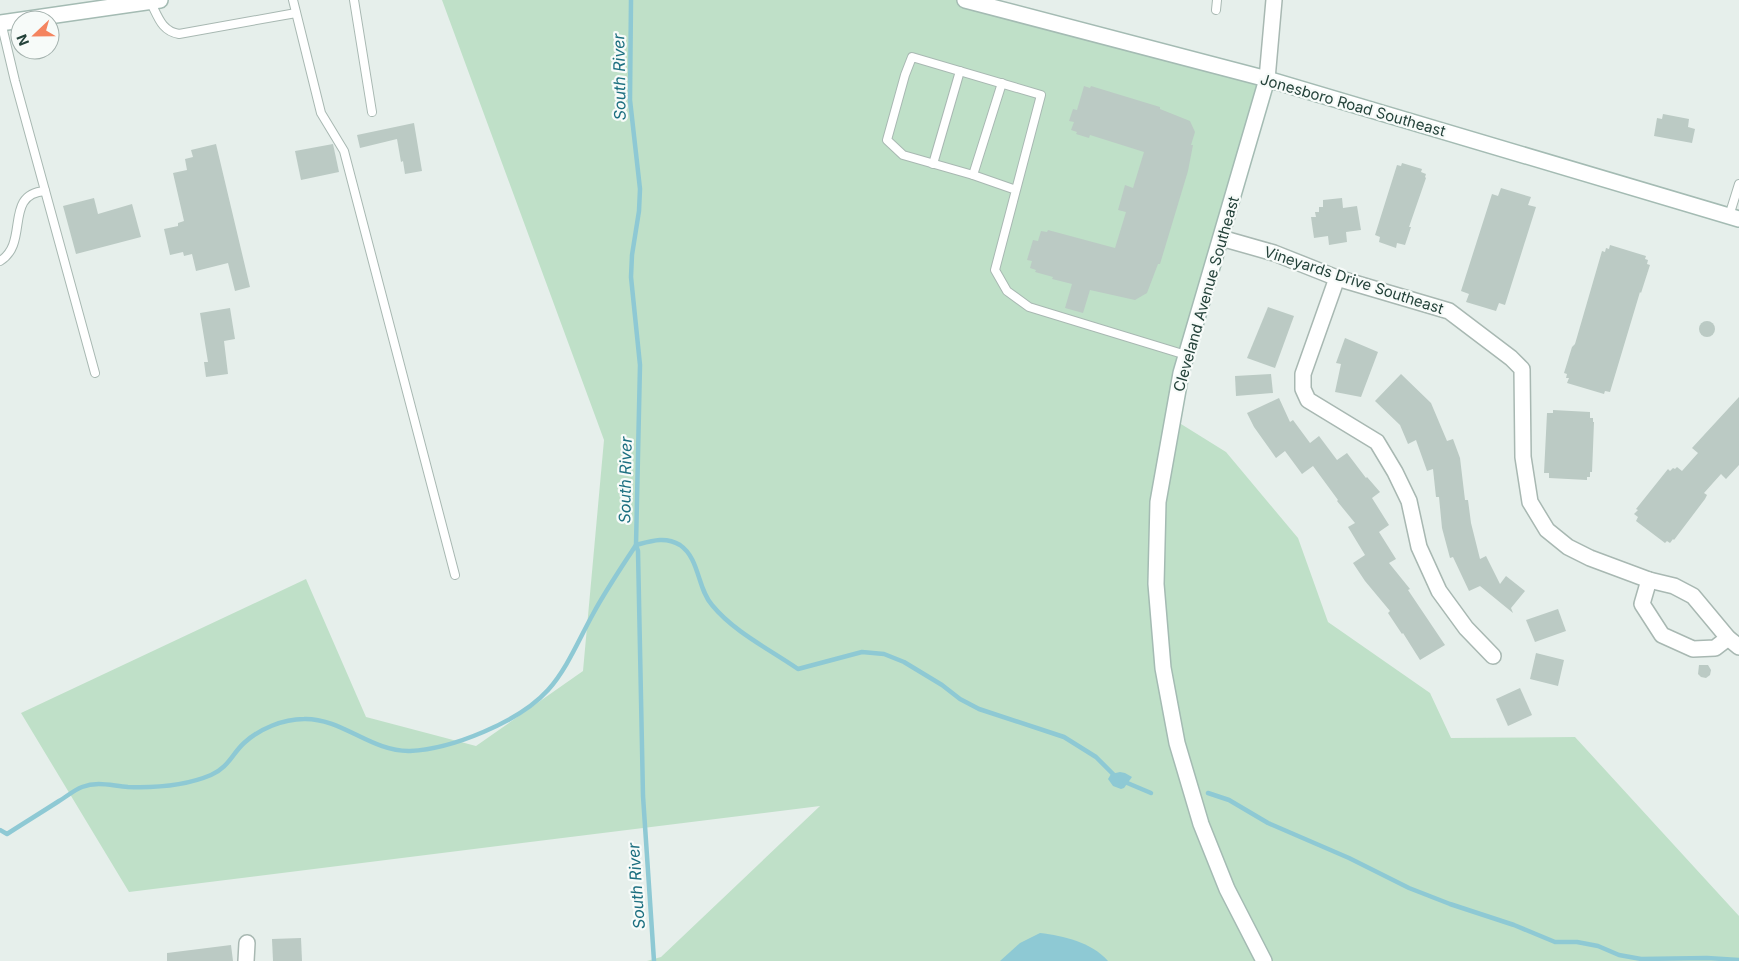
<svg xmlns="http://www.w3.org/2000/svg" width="1739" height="961" viewBox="0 0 1739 961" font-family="Inter,sans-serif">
<rect width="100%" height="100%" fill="#e6efeb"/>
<polygon fill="#bfe0c8" points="442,0 966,0 1261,75 1181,362 1181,424 1226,452 1298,538 1328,622 1430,693 1451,738 1575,737 1739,916 1739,961 647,961 661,957 820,806 129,892 21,713 306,579 366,717 476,746 583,671 604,440"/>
<g fill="#8ec9d4">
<polygon points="1120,772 1125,773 1132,777 1124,788 1121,789 1113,786 1108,779 1111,774"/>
<path d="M1040,933C1064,936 1091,942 1108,961H1000L1020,943Z"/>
</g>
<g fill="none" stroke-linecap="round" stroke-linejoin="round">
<g stroke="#8ec9d4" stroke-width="4.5">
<polyline points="631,0 630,100 640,189 639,211 632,255 631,277 640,365 636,545 638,551 643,796 654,961"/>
<polyline points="1125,782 1151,793"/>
<polyline points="1208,793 1229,800 1268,823 1349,858 1409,888 1450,904 1514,925 1555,942 1577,942 1598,946 1619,955 1641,959 1707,958 1739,960"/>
<path d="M0,830L7,834C24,823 42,812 59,801C66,797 74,790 82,787C98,781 112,786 128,787C156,788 185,786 211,775C228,768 232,754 244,743C259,729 283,719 304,719C342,718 371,752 410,751C452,749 519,722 548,690C567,669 579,639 593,614C606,590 621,568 636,545C651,541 665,536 680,545C700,559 697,588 712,605C734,632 769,649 798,669L862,652L884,654L904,662L942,685L960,699L979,709L1064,737L1096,757L1116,777"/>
</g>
</g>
<g fill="#bbcac4">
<polygon points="1084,86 1090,88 1091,86 1160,107 1160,109 1190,121 1195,132 1191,145 1193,145 1188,171 1160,264 1158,264 1147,293 1135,300 1090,290 1083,313 1065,308 1072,284 1052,279 1053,277 1035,272 1036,270 1030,268 1032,261 1027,260 1033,240 1038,241 1041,231 1047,232 1048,230 1115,248 1126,212 1118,210 1125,185 1133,188 1144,152 1090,135 1089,138 1076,134 1077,132 1071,130 1074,122 1069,121 1073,109 1077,110"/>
<polygon points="1663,114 1689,119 1688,127 1695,129 1692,143 1654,136 1657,118 1662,119"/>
<polygon points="414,123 422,171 405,174 403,161 401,162 397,139 360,148 357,135"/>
<polygon points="216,144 250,287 235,291 228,263 196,271 192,254 184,256 183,252 170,255 164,229 178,226 178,223 184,221 173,173 187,170 185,159 193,157 191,150"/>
<polygon points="333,144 339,172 301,180 295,151"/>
<polygon points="1402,163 1422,169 1421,172 1426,174 1425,177 1426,178 1409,227 1411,227 1405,245 1397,243 1396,248 1379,242 1380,237 1375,235 1397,165 1401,166"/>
<polygon points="1501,188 1531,197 1528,205 1536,207 1505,305 1499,303 1496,311 1466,302 1469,294 1461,291 1492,194 1498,196"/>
<polygon points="94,198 98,214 132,204 141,237 76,254 63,206"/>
<polygon points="1342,198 1343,208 1357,206 1361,230 1346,232 1347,242 1329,245 1328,236 1314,238 1311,217 1316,217 1315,212 1319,212 1319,207 1323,207 1323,200"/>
<polygon points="1610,245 1646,256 1645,259 1648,260 1647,264 1650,265 1641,293 1640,292 1610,392 1605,391 1604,394 1567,383 1569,378 1566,378 1567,374 1564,373 1572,347 1575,344 1602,251 1605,252 1606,248 1609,249"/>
<polygon points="1268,307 1294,316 1275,368 1247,358"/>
<polygon points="230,308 235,339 224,341 228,374 206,377 204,362 208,362 200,313"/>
<circle cx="1707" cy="329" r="8"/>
<polygon points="1345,338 1378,352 1361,397 1335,392 1341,364 1336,363"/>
<polygon points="1271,374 1273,393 1236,396 1235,376"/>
<polygon points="1401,374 1431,403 1447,441 1453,439 1460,458 1465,500 1468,500 1471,523 1480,559 1486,556 1500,584 1506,576 1525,591 1511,608 1513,613 1480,586 1469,591 1453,557 1450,558 1442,528 1439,497 1436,497 1433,469 1427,471 1416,440 1408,444 1400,425 1375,401"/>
<polygon points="1739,397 1739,465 1726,479 1721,474 1704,493 1707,495 1705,499 1674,540 1673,539 1670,543 1667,541 1665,543 1636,521 1638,517 1634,514 1638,510 1636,509 1668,469 1670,471 1673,468 1675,469 1677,467 1682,471 1698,453 1692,448"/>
<polygon points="1279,398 1290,422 1293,420 1310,443 1319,436 1337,460 1347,453 1366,478 1367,477 1380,492 1372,498 1389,525 1379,532 1396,559 1389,563 1410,589 1408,590 1445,645 1420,660 1403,633 1402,634 1388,613 1390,611 1365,581 1353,563 1365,555 1348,527 1355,523 1337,501 1338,500 1313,466 1302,474 1285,451 1276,458 1254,427 1247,413"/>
<polygon points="1553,410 1590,412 1590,418 1593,418 1593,422 1594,422 1593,448 1592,472 1590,472 1590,477 1587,477 1587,480 1549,478 1549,473 1544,473 1547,413 1553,413"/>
<polygon points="1558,609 1566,631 1535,642 1526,620"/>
<polygon points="1536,653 1564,660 1558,686 1530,679"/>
<polygon points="1699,665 1708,665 1711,670 1710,675 1706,678 1701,677 1698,674"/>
<polygon points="1520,688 1532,715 1508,726 1496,699"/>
<polygon points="301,938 302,961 273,961 272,939"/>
<polygon points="231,945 233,961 167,961 167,953"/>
</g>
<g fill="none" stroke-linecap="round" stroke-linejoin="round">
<g stroke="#a8b8b2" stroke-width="10">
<g id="service">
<polyline points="293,0 321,113 344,151 455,575"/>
<polyline points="354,0 372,112"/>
<path d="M150,1C158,16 161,31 179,34L296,13"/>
<polyline points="1216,10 1217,0"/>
<polyline points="1,22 15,81 95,373"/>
<polyline points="933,164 960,71"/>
<polyline points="973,175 1002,83"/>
<polyline points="1016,190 973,175 903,155 887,140 905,75 912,57 1041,95 995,270 1007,291 1029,307 1042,311 1186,355"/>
<polyline points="1729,216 1739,184"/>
<path d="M0,261C30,243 3,194 45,191"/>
</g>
</g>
<g stroke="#a8b8b2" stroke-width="18">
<g id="minor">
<polyline points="1267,79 1274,0"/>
<polyline points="1221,238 1274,253 1337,278 1449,311 1511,358 1522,369 1523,457 1530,502 1547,530 1568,547 1590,558 1649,580 1674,586 1693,596 1728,638 1739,647"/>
<polyline points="1337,278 1303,374 1303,389 1308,400 1377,442 1395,472 1409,501 1419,547 1439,591 1466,628 1493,656"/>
<polyline points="1649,580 1642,604 1662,635 1693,649 1715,648 1728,638"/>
<polyline points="246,961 247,943"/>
</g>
</g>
<g stroke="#a4bbb3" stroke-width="18">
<g id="secondary">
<polyline points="965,0 1267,79 1739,219"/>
<polyline points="0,23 160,0"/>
<polyline points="1264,961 1227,889 1201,824 1177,743 1163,668 1156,584 1158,502 1181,373 1267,79"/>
</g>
</g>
<use href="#service" stroke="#fff" stroke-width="8"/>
<use href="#minor" stroke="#fff" stroke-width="15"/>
<use href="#secondary" stroke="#fff" stroke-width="15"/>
</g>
<g text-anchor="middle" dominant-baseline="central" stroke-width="4.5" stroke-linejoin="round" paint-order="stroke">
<g font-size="15" fill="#24423a" stroke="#f7fbf9">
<text transform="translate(1353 105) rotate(16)">Jonesboro Road Southeast</text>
<text transform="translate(1354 280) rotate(18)">Vineyards Drive Southeast</text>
<text transform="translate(1206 294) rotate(-74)">Cleveland Avenue Southeast</text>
</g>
<g font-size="16" font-style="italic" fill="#1c6f80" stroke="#f7fbf9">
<text transform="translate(619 77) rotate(-91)">South River</text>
<text transform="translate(625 480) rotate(-89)">South River</text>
<text transform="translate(636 886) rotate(-94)">South River</text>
</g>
</g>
<g transform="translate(35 35) rotate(248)"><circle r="24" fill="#f7fbf9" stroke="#a3b1ad"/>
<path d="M0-4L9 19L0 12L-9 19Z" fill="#f4845f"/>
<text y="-8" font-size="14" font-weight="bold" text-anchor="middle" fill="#24423a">N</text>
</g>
</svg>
